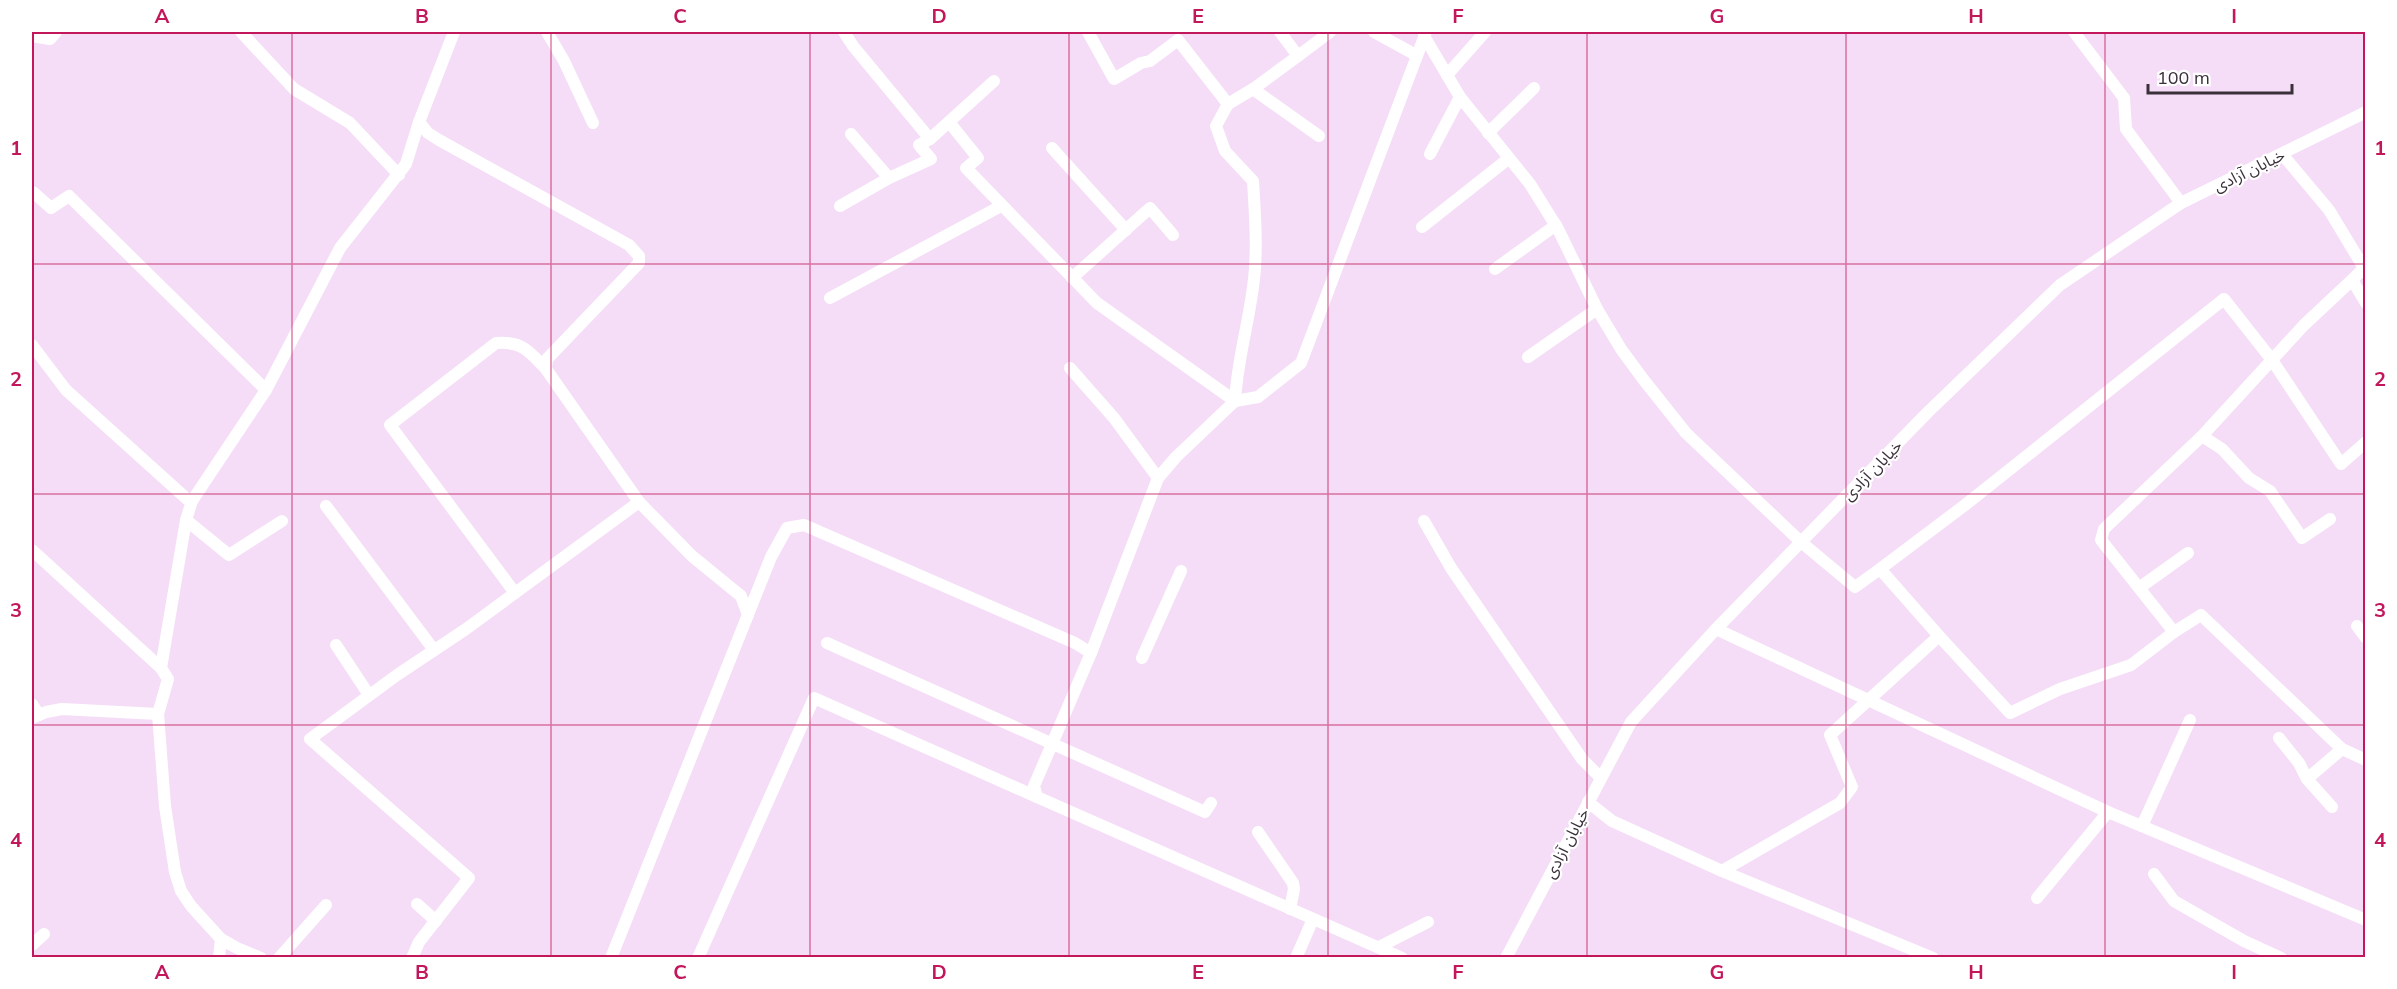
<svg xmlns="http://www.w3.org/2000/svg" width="2397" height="989" viewBox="0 0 2397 989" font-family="Mulish,'Noto Sans Arabic',sans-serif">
<rect width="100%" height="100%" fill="#f5ddf7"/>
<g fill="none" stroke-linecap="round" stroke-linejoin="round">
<g stroke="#fff" stroke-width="12">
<polyline points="241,32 294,89 350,123 399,175"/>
<polyline points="547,32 564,61 593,123"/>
<polyline points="844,32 853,46 930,139"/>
<path d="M1088,32L1114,79L1141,63L1150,61L1178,40L1228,104L1216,126L1225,151L1253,181C1255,215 1258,253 1253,287C1248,326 1237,362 1235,401"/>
<polyline points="1374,32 1416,55"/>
<polyline points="2074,32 2124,98 2126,129 2181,203"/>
<polyline points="32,36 50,39 56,32"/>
<polyline points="1424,36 1460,97 1530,184 1558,229 1597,309 1621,349 1643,379 1686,433 1801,542 1855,587 1880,569 1939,636 1830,735 1852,787 1840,803 1722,871"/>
<polyline points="1298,56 1330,32"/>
<polyline points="1447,75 1485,32"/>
<polyline points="1253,89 1319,136"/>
<polyline points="1228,104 1253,89 1298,56 1280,32"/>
<polyline points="419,122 428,133 439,140 629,245 639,256 639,263 547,359 546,369 639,502 692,556 741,596 748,615"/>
<polyline points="949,122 978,158 966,168 1097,303 1235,401"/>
<polyline points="1488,133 1534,88"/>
<polyline points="851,134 889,178"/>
<polyline points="1052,148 1126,230"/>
<polyline points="1430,154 1460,97"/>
<polyline points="2282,154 2329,210 2364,268 2352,280"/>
<polyline points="32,193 33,192 51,208 69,196 266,390"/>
<polyline points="840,206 889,178 931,159 919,145 930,139 994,81"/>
<polyline points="1422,227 1508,159"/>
<polyline points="1495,269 1556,225"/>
<polyline points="1072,278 1150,208 1173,235"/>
<polyline points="830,298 1001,206"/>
<polyline points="32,345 66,390 187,499 192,501"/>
<polyline points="1528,357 1597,309"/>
<polyline points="1070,368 1114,418 1158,478"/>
<polyline points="2202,436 2222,449 2249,478 2270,491 2302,538 2330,519"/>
<polyline points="326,506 434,650"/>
<polyline points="186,520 229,555 282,521"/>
<polyline points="1424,521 1451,568 1582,759 1600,777"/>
<polyline points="32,550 161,668"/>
<polyline points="1880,569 1965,505 2224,299 2272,360 2341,464 2366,442"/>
<polyline points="2139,588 2188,553"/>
<path d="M515,593L390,425L496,343C522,341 529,351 546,369"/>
<polyline points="2357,626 2366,638"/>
<polyline points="1716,629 2108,812 2366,920"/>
<polyline points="2174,632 2101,540 2104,529 2202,436 2304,325 2352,280 2366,303"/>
<polyline points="1939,636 2010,713 2060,689 2131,665 2174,632 2201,615 2342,749 2366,760"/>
<polyline points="827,643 1205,812 1211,803"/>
<polyline points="336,645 369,695"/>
<polyline points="1091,653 1158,478 1176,457 1235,401 1258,397 1301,363 1426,32"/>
<polyline points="1142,658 1181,571"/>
<polyline points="32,704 39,715"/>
<polyline points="32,718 46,712 62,709 158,714"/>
<polyline points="2279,738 2299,763 2307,779"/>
<polyline points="1588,802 1612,821 1722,871 1933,958"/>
<polyline points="2332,807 2307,779 2342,749"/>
<polyline points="2142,826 2190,720"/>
<polyline points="1258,832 1293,883 1294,889 1290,909"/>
<polyline points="2154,874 2174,901 2244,941 2281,958"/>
<polyline points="2037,898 2108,812"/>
<polyline points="417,904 436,921"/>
<polyline points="32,945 44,934"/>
<polyline points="1379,947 1428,922"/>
<polyline points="219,958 221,939"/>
<polyline points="261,958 237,948 221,939 191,906 181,891 175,872 165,806 158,714 168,679 161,668 186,520 192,501 266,390 340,248 406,164 419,122 454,32"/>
<polyline points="279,958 326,905"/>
<polyline points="412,958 419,942 469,878 310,739 397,675 466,629 639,502"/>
<polyline points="611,958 771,557 787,528 804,525 1075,643 1091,653 1034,786 1037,797 1402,958"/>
<polyline points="698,958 814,698 1037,797"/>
<polyline points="1296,958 1313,919"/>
<polyline points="1506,958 1631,722 1716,629 1928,412 2060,285 2181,203 2366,112"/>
</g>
</g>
<path fill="none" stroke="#c2185b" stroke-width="1.5" stroke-opacity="0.55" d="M292,32V958M551,32V958M810,32V958M1069,32V958M1328,32V958M1587,32V958M1846,32V958M2105,32V958M32,264H2366M32,494H2366M32,725H2366"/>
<g text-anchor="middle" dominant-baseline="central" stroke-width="4.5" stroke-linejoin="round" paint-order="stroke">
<g font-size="16" fill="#3a303a" stroke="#fff">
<text transform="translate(2249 170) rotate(-26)">خیابان آزادی</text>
<text transform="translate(1872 470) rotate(-46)">خیابان آزادی</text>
<text transform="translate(1566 843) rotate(-62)">خیابان آزادی</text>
</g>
</g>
<rect width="2397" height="989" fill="none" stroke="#ffffff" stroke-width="66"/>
<path d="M2148 84v9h144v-9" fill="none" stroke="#3a303a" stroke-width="3"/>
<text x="2157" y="84" font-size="18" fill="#3a303a" stroke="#ffffff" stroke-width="4.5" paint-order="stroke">100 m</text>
<rect x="33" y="33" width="2331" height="923" fill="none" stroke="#c2185b" stroke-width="2"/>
<g font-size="20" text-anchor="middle" font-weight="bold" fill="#c2185b">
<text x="162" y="23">A</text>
<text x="422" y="23">B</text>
<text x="680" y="23">C</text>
<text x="939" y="23">D</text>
<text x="1198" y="23">E</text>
<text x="1458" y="23">F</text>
<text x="1717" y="23">G</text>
<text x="1976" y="23">H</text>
<text x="2234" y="23">I</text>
<text x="16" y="155">1</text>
<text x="2380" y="155">1</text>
<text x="16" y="386">2</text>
<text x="2380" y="386">2</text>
<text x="16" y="617">3</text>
<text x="2380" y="617">3</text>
<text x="16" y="847">4</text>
<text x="2380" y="847">4</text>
<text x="162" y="979">A</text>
<text x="422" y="979">B</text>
<text x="680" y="979">C</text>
<text x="939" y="979">D</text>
<text x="1198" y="979">E</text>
<text x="1458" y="979">F</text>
<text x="1717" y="979">G</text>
<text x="1976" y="979">H</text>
<text x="2234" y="979">I</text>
</g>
</svg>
